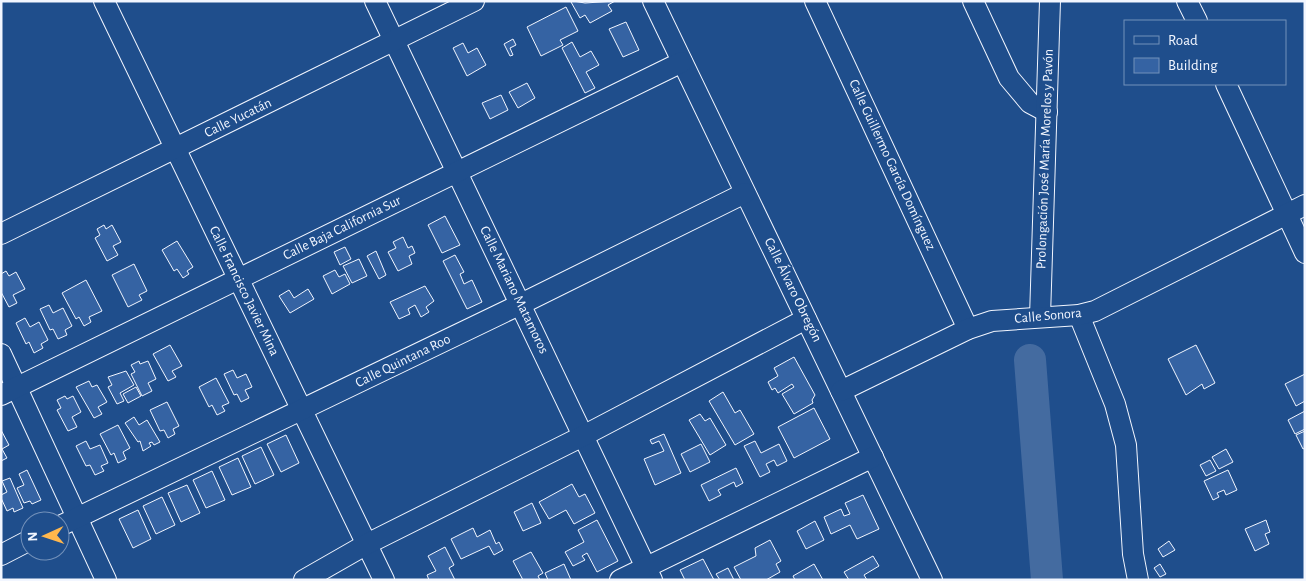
<svg xmlns="http://www.w3.org/2000/svg" width="1306" height="581" viewBox="0 0 1306 581" font-family="'Alegreya Sans',sans-serif">
<rect width="100%" height="100%" fill="#1f4e8c"/>
<g fill="none" stroke-linecap="round" stroke-linejoin="round">
<polyline stroke="#446ba0" stroke-width="32" points="1030,360 1047,580"/>
</g>
<g fill="#3563a3" stroke="#f2f6ff">
<polygon points="573,1 585,3 615,1 608,5 612,11 590,23 585,15 580,18 571,2"/>
<polygon points="566,7 578,31 560,40 563,45 541,56 527,27"/>
<polygon points="626,22 639,50 623,57 609,29"/>
<polygon points="513,39 516,45 510,48 513,55 510,56 504,44"/>
<polygon points="572,42 580,57 591,51 599,65 586,72 595,88 585,93 562,48"/>
<polygon points="463,43 468,53 477,48 486,65 467,76 453,48"/>
<polygon points="527,83 535,98 518,108 509,92"/>
<polygon points="501,95 508,110 490,119 482,103"/>
<polygon points="445,216 460,245 442,253 428,225"/>
<polygon points="104,225 106,229 112,225 121,242 113,246 118,255 107,261 95,238 100,235 97,229"/>
<polygon points="403,237 408,248 412,246 415,253 409,256 412,264 398,271 388,252 396,248 393,242"/>
<polygon points="177,241 193,267 187,271 189,274 183,278 177,269 174,271 162,250"/>
<polygon points="345,247 351,259 340,265 334,252"/>
<polygon points="376,251 386,275 379,279 367,256"/>
<polygon points="455,255 464,272 460,274 464,284 472,280 482,302 467,309 443,261"/>
<polygon points="359,259 367,276 352,283 343,266"/>
<polygon points="134,264 147,291 139,295 142,300 128,307 112,275"/>
<polygon points="335,270 339,277 345,274 350,284 332,294 323,276"/>
<polygon points="6,271 9,276 16,272 25,289 13,295 17,303 9,307 1,292 1,274"/>
<polygon points="86,280 102,311 89,317 91,322 84,326 79,317 76,319 62,293"/>
<polygon points="425,286 434,301 426,307 429,312 421,317 415,305 408,309 410,314 399,319 390,302"/>
<polygon points="308,289 314,299 290,313 279,296 289,290 294,298"/>
<polygon points="49,305 53,313 63,308 72,326 65,330 67,335 58,339 53,329 50,330 40,309"/>
<polygon points="25,318 30,327 39,322 48,340 41,344 43,348 34,353 29,342 26,344 16,323"/>
<polygon points="170,345 182,366 172,371 176,377 168,381 153,354"/>
<polygon points="1196,345 1215,383 1204,389 1202,384 1186,395 1168,359"/>
<polygon points="794,357 815,395 812,400 813,403 794,414 782,394 794,387 792,384 778,393 775,388 772,390 768,382 778,376 774,368"/>
<polygon points="139,361 140,364 148,361 156,379 148,383 152,391 142,396 131,374 135,372 131,365"/>
<polygon points="233,370 237,378 246,374 252,387 245,390 249,398 241,402 237,394 234,395 224,374"/>
<polygon points="126,371 134,385 120,393 124,401 117,404 108,387 112,385 108,377"/>
<polygon points="1305,374 1305,401 1296,406 1285,384"/>
<polygon points="216,378 229,403 222,406 225,411 217,415 212,405 209,407 199,387"/>
<polygon points="89,381 92,387 97,385 107,402 98,407 102,414 94,418 76,387"/>
<polygon points="136,387 141,396 128,403 123,394"/>
<polygon points="723,392 735,413 740,410 754,434 735,445 709,401"/>
<polygon points="65,396 67,399 73,396 81,412 72,417 77,427 68,431 57,410 61,408 57,400"/>
<polygon points="167,402 179,426 173,429 175,434 168,438 164,430 160,431 150,410"/>
<polygon points="814,408 830,439 794,458 778,427"/>
<polygon points="1305,411 1305,429 1295,434 1288,420"/>
<polygon points="700,414 705,421 710,418 726,445 710,455 689,420"/>
<polygon points="134,417 139,425 147,420 160,442 154,445 152,442 149,443 151,446 143,451 140,441 138,442 125,423"/>
<polygon points="118,425 130,448 123,452 126,459 118,463 114,453 111,455 100,434"/>
<polygon points="1,430 9,445 2,449 7,458 1,461"/>
<polygon points="1305,431 1305,448 1303,449 1296,435"/>
<polygon points="664,434 681,473 655,485 644,459 664,451 659,441 652,444 650,440"/>
<polygon points="286,435 299,463 281,472 267,444"/>
<polygon points="86,441 90,449 100,445 108,463 101,466 104,471 95,475 90,465 86,466 76,446"/>
<polygon points="755,441 761,453 779,444 787,461 777,466 774,460 766,464 770,472 760,477 744,446"/>
<polygon points="701,444 710,462 690,472 681,454"/>
<polygon points="261,447 274,475 255,484 242,456"/>
<polygon points="1226,449 1233,462 1219,469 1212,457"/>
<polygon points="238,458 251,487 232,495 219,467"/>
<polygon points="1210,460 1216,471 1206,476 1200,465"/>
<polygon points="736,468 743,483 736,487 734,482 718,490 721,495 709,501 701,485"/>
<polygon points="27,470 41,500 32,504 30,501 24,503 17,488 24,485 19,474"/>
<polygon points="1228,470 1237,490 1226,495 1224,490 1217,493 1219,497 1213,500 1204,481"/>
<polygon points="212,471 225,500 206,508 193,480"/>
<polygon points="10,478 23,508 14,512 13,508 7,511 1,498 1,495 7,492 2,481"/>
<polygon points="572,484 579,497 585,494 595,513 574,524 566,510 549,519 539,502"/>
<polygon points="187,485 200,513 181,522 168,493"/>
<polygon points="863,495 879,529 857,539 850,525 831,534 824,517 841,509 844,516 850,514 845,503"/>
<polygon points="162,497 175,525 156,534 143,506"/>
<polygon points="532,503 541,523 523,531 514,512"/>
<polygon points="138,510 151,539 133,548 119,519"/>
<polygon points="597,520 618,561 597,572 587,553 582,556 585,560 573,566 565,552 584,542 578,530"/>
<polygon points="1266,520 1270,532 1265,534 1269,544 1255,551 1245,529"/>
<polygon points="815,521 824,540 806,549 797,531"/>
<polygon points="473,528 477,537 490,530 496,544 499,542 503,550 494,555 489,546 461,559 451,539"/>
<polygon points="770,540 781,561 776,564 780,572 766,580 741,580 734,567 756,556 755,548"/>
<polygon points="1169,541 1175,550 1163,557 1158,549"/>
<polygon points="445,547 454,565 449,568 455,580 429,580 427,575 436,571 428,556"/>
<polygon points="531,552 543,573 538,576 540,580 523,580 513,561"/>
<polygon points="873,556 879,566 864,575 867,580 849,580 844,572"/>
<polygon points="703,559 714,580 685,580 680,570"/>
<polygon points="564,564 571,580 548,580 545,573"/>
<polygon points="814,564 823,580 795,580 793,576"/>
<polygon points="1160,564 1166,574 1160,577 1154,568"/>
<polygon points="728,568 734,580 720,580 716,574"/>
</g>
<g fill="none" stroke-linecap="round" stroke-linejoin="round">
<g stroke="#f2f6ff" stroke-width="22">
<g id="minor">
<polyline points="104,1 384,580"/>
<polyline points="375,1 652,580"/>
<polyline points="653,1 932,580"/>
<polyline points="815,1 968,329"/>
<polyline points="973,1 1009,78 1030,103 1047,112"/>
<polyline points="1187,1 1197,21"/>
<polyline points="1226,84 1305,253"/>
<polyline points="1,234 474,1"/>
<polyline points="1079,315 1115,404 1126,445 1133,554 1138,580"/>
<polyline points="1040,317 1050,1"/>
<polyline points="1,354 106,580"/>
<polyline points="841,391 968,329 992,321 1079,315 1095,311 1305,205"/>
<polyline points="1,395 682,62"/>
<polyline points="60,526 521,304 745,193"/>
<polyline points="1,555 30,540"/>
<polyline points="304,580 367,544 583,436 806,319"/>
<polyline points="620,580 873,457"/>
</g>
</g>
<use href="#minor" stroke="#1f4e8c" stroke-width="20"/>
</g>
<g text-anchor="middle" dominant-baseline="central" stroke-width="4" stroke-linejoin="round" paint-order="stroke">
<g font-size="14" fill="#f2f6ff" stroke="#1f4e8c">
<text transform="translate(238 118) rotate(-26)">Calle Yucatán</text>
<text transform="translate(1045 159) rotate(-88)">Prolongación José María Morelos y Pavón</text>
<text transform="translate(892 165) rotate(65)">Calle Guillermo García Domínguez</text>
<text transform="translate(342 228) rotate(-26)">Calle Baja California Sur</text>
<text transform="translate(514 290) rotate(64)">Calle Mariano Matamoros</text>
<text transform="translate(793 290) rotate(64)">Calle Álvaro Obregón</text>
<text transform="translate(244 291) rotate(64)">Calle Francisco Javier Mina</text>
<text transform="translate(1048 316) rotate(-5)">Calle Sonora</text>
<text transform="translate(403 361) rotate(-26)">Calle Quintana Roo</text>
</g>
</g>
<rect width="1306" height="581" fill="none" stroke="#f2f6ff" stroke-width="5"/>
<rect x="1124" y="20" width="162" height="65" fill="#1f4e8c" stroke="#7391ba"/>
<rect x="1134" y="36" width="25" height="8" fill="#1f4e8c" stroke="#7391ba"/>
<text x="1168" y="45" font-size="15" fill="#f2f6ff">Road</text>
<rect x="1134" y="58" width="25" height="15" fill="#3563a3" stroke="#7391ba"/>
<text x="1168" y="70" font-size="15" fill="#f2f6ff">Building</text>
<g transform="translate(45 536) rotate(267)"><circle r="24" fill="#1f4e8c" stroke="#7391ba"/>
<path d="M0-4L9 19L0 12L-9 19Z" fill="#ffb74d"/>
<text y="-8" font-size="14" font-weight="bold" text-anchor="middle" fill="#f2f6ff">N</text>
</g>
</svg>
